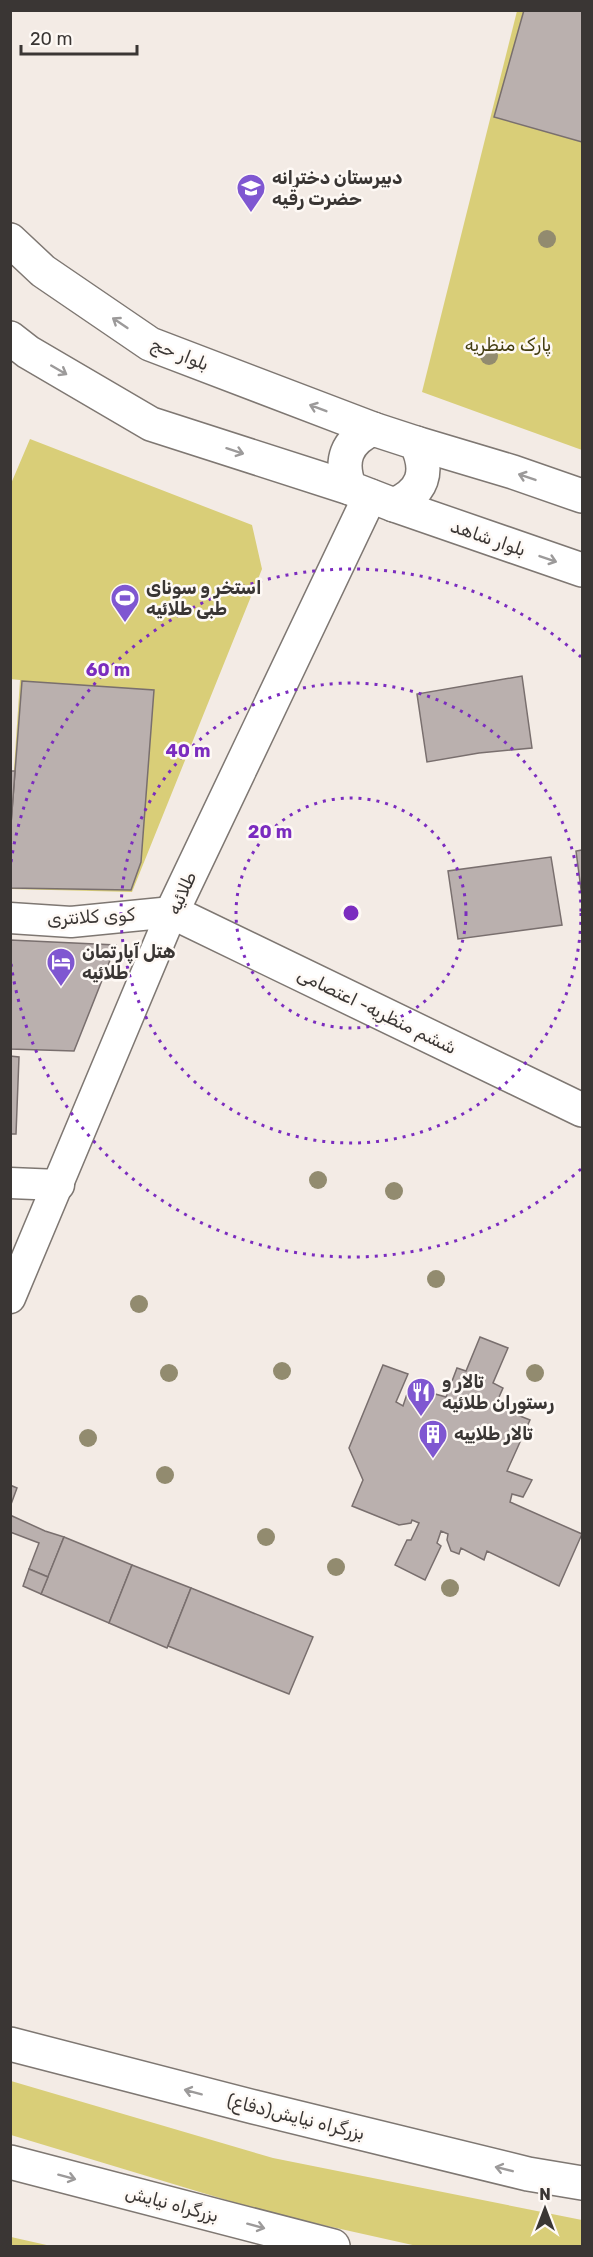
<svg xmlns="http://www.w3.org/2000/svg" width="593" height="2257" viewBox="0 0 593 2257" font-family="Rubik,Vazirmatn,sans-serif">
<rect width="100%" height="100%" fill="#f3ebe5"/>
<g fill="#d9ce78">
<polygon points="517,11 582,11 582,450 422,392"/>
<polygon points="30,439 252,525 262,569 132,892 11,889 11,814 20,680 10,679 10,486"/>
<polygon points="11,2081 273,2158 582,2220 582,2246 417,2246 269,2213 11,2135"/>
<polygon points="11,2237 51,2246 11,2246"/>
</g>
<g fill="#bab0ae" stroke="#796f6e" stroke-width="1.5">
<polygon points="524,10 582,10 582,142 494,117"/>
<polygon points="522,676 532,748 479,753 427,762 417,694"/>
<polygon points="22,681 154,690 141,862 131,890 10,888 10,837"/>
<polygon points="10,771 15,771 10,837"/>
<polygon points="582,850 582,897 576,851"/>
<polygon points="551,857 562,925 458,939 448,871"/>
<polygon points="10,940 116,945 74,1051 10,1049"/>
<polygon points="10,1056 19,1057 16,1134 10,1134"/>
<polygon points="480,1337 508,1348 493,1383 503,1388 495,1406 530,1420 507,1471 532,1480 523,1497 512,1494 510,1502 582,1534 559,1586 487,1551 484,1560 461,1548 459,1554 451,1551 447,1540 448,1534 441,1531 437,1543 441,1546 425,1580 395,1565 407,1540 411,1540 419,1523 412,1520 411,1523 399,1525 352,1506 363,1480 349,1448 383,1365 408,1374 396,1402 403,1406 408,1391 432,1400 435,1394 446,1397 457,1368 466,1371"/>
<polygon points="10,1485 17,1488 10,1507"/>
<polygon points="10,1515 45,1531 64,1537 48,1577 29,1569 39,1543 10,1532"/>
<polygon points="64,1537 132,1565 109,1623 41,1594"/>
<polygon points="132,1565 191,1588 167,1648 109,1623"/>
<polygon points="29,1569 48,1577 41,1594 23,1586"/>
<polygon points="191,1588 313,1637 289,1694 168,1646"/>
</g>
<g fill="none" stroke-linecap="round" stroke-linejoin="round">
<g stroke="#7e7772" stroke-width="33">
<g id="minor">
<polyline points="10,918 71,922 172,912 10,1298"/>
<polyline points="10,1183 59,1185"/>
</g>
</g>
<g stroke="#7e7772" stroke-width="36">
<g id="secondary">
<polyline points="10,240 43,271 150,344 373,429"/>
<polyline points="10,338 28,352 151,424 350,488"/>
<path d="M373,429L416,443C430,472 423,492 394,505L350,488C339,461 346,441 373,429Z"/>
<polyline points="416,443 513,472 582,496"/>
<polyline points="370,496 172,912 582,1110"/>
<polyline points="394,505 582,570"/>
</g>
</g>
<g stroke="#7e7772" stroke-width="36">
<g id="trunk">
<polyline points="10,2044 254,2107 528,2174 582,2183"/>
<polyline points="10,2162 333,2246"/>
</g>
</g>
<use href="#minor" stroke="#fff" stroke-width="30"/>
<use href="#secondary" stroke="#fff" stroke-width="33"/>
<use href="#trunk" stroke="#fff" stroke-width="33"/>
</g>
<g fill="#928b6f">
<circle cx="547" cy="239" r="9"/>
<circle cx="489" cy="356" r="9"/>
<circle cx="318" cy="1180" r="9"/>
<circle cx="394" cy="1191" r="9"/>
<circle cx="436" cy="1279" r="9"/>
<circle cx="139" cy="1304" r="9"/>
<circle cx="282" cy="1371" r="9"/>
<circle cx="169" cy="1373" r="9"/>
<circle cx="535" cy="1373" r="9"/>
<circle cx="88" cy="1438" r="9"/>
<circle cx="165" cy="1475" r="9"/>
<circle cx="266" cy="1537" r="9"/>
<circle cx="336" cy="1567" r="9"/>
<circle cx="450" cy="1588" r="9"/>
</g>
<defs><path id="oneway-shaft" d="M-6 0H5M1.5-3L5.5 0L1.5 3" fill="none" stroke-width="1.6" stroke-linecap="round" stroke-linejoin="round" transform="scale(1.5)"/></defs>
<g stroke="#9c9a9a">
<use href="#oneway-shaft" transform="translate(120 323) rotate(-146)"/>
<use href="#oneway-shaft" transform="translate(59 370) rotate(30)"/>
<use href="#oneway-shaft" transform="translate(318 408) rotate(-159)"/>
<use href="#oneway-shaft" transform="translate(235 451) rotate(18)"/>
<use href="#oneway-shaft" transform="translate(527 477) rotate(-161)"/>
<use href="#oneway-shaft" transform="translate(548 559) rotate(19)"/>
<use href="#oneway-shaft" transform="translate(193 2092) rotate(-165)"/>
<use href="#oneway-shaft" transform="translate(504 2169) rotate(-166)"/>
<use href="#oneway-shaft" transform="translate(67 2177) rotate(15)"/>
<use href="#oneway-shaft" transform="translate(256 2226) rotate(15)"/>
</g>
<g fill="none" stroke="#7b2cbf" stroke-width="3" stroke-dasharray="3 6">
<circle cx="351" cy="913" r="115"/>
<circle cx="351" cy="913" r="230"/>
<path d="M581 1169A344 344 0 0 1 11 964M11 862A344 344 0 0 1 581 657"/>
</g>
<defs>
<g id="school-pin" transform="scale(1.5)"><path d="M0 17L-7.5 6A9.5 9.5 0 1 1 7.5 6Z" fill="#7f57d1" stroke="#fef9f5"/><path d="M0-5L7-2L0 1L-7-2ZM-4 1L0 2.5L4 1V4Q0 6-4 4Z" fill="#fff"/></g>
<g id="stadium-pin" transform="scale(1.5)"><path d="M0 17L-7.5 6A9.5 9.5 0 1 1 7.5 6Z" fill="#7f57d1" stroke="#fef9f5"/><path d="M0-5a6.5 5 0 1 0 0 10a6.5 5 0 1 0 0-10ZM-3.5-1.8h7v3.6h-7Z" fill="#fff"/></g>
<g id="hotel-pin" transform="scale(1.5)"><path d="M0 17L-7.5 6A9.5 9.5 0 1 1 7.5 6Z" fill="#7f57d1" stroke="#fef9f5"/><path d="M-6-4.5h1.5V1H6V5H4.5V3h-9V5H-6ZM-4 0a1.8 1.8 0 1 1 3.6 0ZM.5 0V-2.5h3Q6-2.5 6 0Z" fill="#fff"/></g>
<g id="restaurant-pin" transform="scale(1.5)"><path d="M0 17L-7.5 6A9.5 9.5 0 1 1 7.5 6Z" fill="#7f57d1" stroke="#fef9f5"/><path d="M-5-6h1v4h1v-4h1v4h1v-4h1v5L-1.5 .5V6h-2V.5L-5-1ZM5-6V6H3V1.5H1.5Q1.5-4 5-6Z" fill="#fff"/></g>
<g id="building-pin" transform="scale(1.5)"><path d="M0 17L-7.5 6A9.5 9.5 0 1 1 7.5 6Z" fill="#7f57d1" stroke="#fef9f5"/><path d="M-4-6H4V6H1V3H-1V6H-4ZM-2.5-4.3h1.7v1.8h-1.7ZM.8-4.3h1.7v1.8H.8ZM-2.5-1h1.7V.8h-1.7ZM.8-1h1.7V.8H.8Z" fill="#fff"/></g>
</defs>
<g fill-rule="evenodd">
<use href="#school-pin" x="251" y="188"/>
<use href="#stadium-pin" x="125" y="598"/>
<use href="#hotel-pin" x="61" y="962"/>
<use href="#restaurant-pin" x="421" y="1392"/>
<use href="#building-pin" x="433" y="1434"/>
</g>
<g text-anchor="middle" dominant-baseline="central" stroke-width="5" stroke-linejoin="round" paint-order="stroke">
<g font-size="18" font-weight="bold" fill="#3a3634" stroke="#fef9f5" text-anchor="start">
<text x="272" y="178">دبیرستان دخترانه<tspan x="272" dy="21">حضرت رقیه</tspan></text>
<text x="146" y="588">استخر و سونای<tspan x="146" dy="21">طبی طلائیه</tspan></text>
<text x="82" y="952">هتل آپارتمان<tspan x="82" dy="21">طلائیه</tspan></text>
<text x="442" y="1382">تالار و<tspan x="442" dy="21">رستوران طلائیه</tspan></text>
<text x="454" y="1434">تالار طلاییه</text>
</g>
<g font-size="18" fill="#423c0f" stroke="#fef9f5">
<text x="508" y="345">پارک منظریه</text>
</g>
<g font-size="18" fill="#3a3634" stroke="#fef9f5">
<text transform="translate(180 354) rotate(22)">بلوار حج</text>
<text transform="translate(488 538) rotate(19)">بلوار شاهد</text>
<text transform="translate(182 893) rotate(-65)">طلائیه</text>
<text transform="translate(91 917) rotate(-3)">کوی کلانتری</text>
<text transform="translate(377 1011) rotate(26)">ششم منظریه- اعتصامی</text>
<text transform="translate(296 2117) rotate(14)">بزرگراه نیایش(دفاع)</text>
<text transform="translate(172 2204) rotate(15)">بزرگراه نیایش</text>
</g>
</g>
<circle cx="351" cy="913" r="9" fill="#7b2cbf" stroke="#fef9f5" stroke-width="3"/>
<g font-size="18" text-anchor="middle" font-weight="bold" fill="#7b2cbf" stroke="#fef9f5" stroke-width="5" stroke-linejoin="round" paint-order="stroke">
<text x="108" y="676">60 m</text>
<text x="188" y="757">40 m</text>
<text x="270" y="838">20 m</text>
</g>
<rect width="593" height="2257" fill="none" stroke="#3a3634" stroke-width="24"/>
<g transform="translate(545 2209)" stroke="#fef9f5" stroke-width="4.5" paint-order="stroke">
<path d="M0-4.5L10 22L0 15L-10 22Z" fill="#3a3634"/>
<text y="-9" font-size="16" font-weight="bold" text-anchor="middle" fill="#3a3634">N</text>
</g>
<path d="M21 45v9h116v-9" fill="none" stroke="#3a3634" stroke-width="3"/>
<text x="30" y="45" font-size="18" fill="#3a3634" stroke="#fef9f5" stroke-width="4.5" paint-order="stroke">20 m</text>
</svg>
